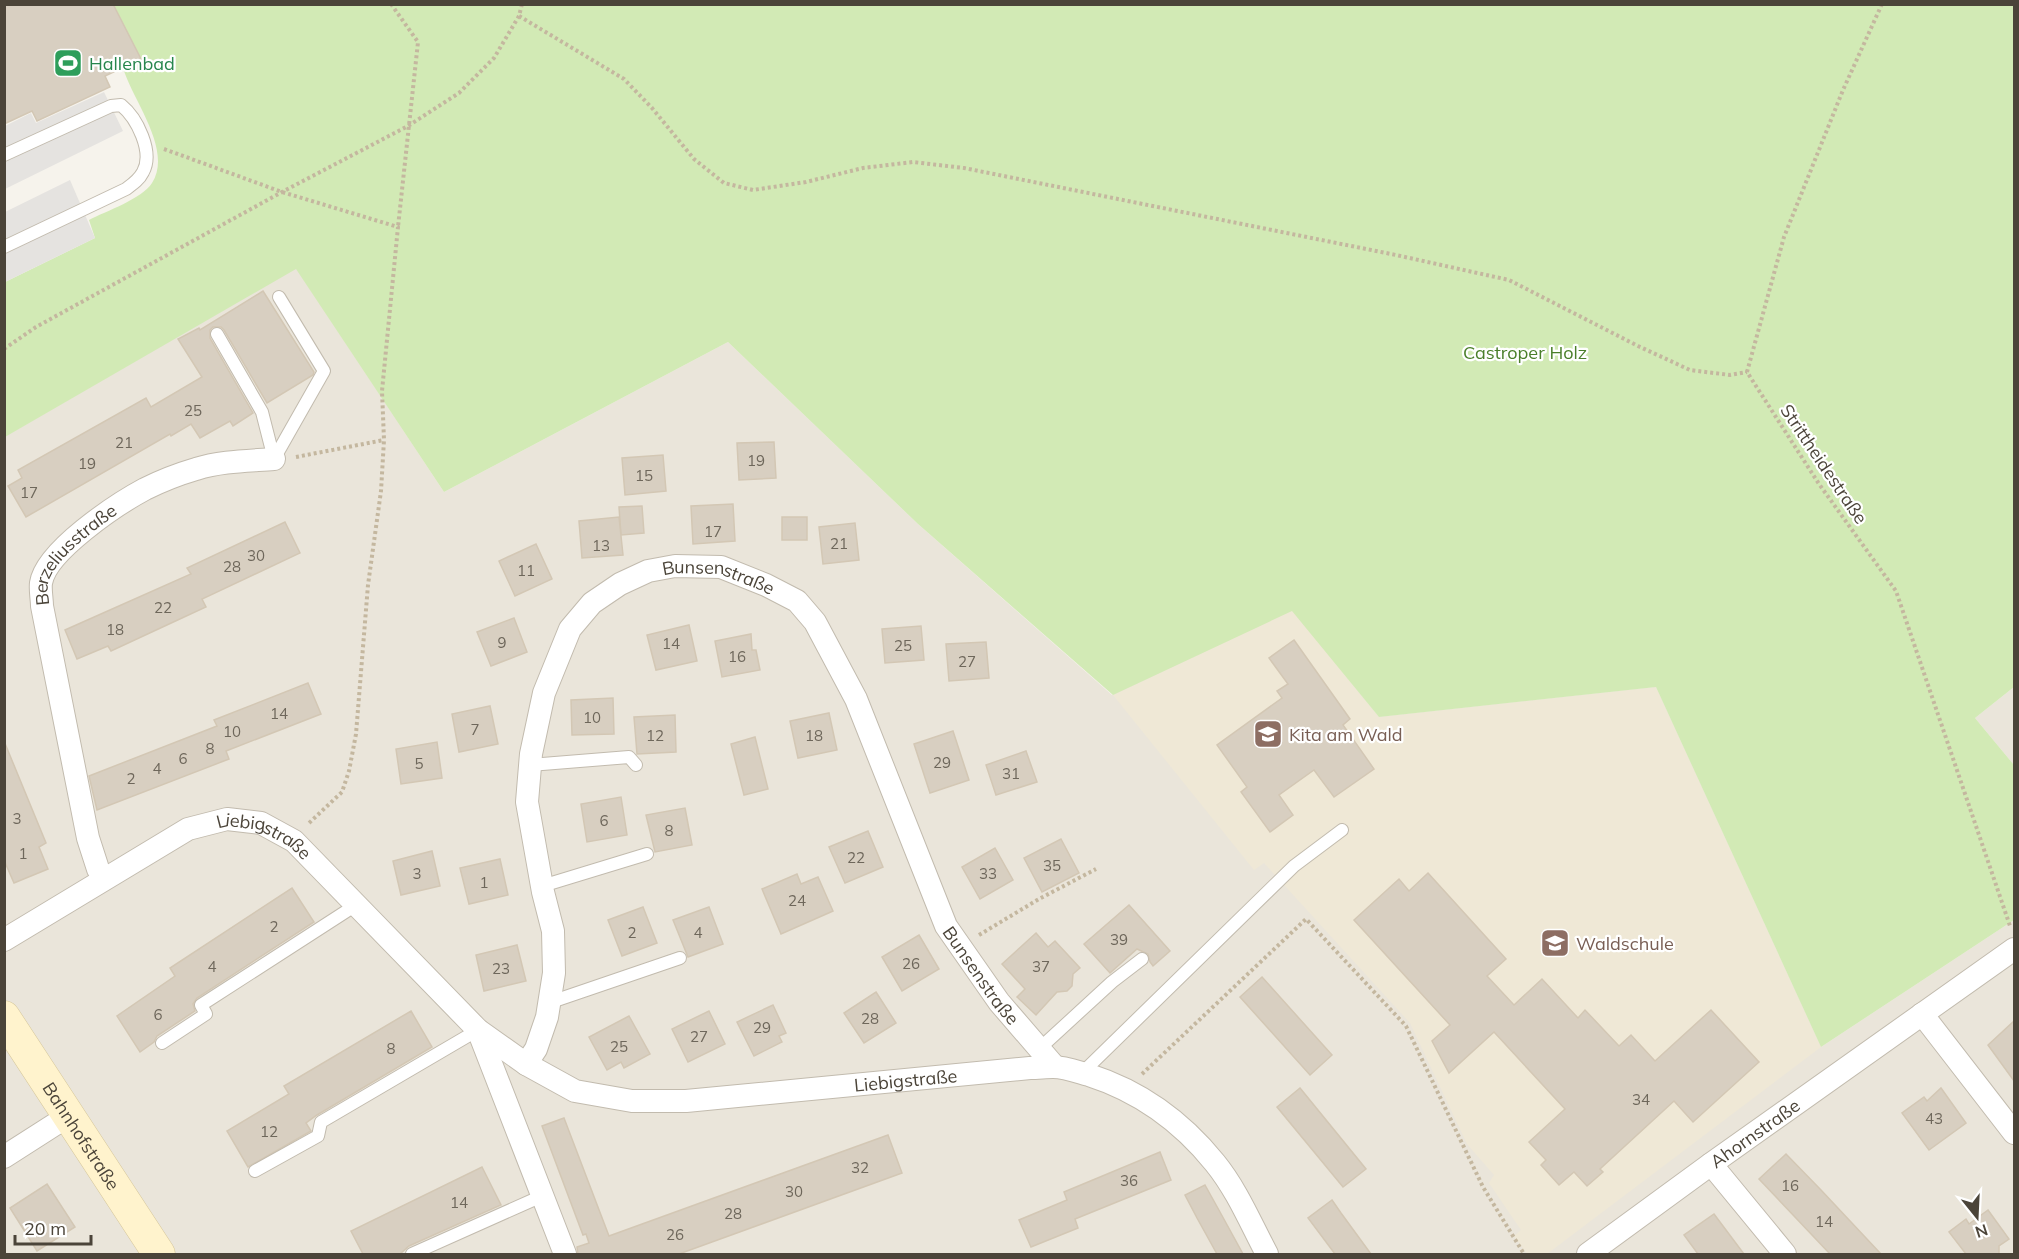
<svg xmlns="http://www.w3.org/2000/svg" width="2019" height="1259" viewBox="0 0 2019 1259" font-family="Mulish,sans-serif">
<rect width="100%" height="100%" fill="#f6f3ec"/>
<g fill="#eae5da">
<polygon points="296,268 444,492 728,342 918,524 1112,695 1292,610 1379,717 1656,687 1821,1047 2014,920 2014,1254 5,1254 4,437"/>
<polygon points="2014,687 2014,765 1975,718"/>
</g>
<polygon fill="#efe8d6" points="1292,610 1379,717 1656,687 1821,1047 1547,1254 1527,1254 1514,1236 1521,1230 1489,1183 1494,1175 1467,1144 1410,1023 1264,863 1254,870 1113,695"/>
<path fill="#d2eab5" d="M113,5H2014V687L1975,718L2014,765V920L1821,1047L1656,687L1379,717L1292,611L1113,695L918,524L728,342L444,492L296,269L5,437V282L95,238L89,220C106,211 142,199 152,183C173,150 133,101 123,68C117,48 116,25 113,5Z"/>
<g fill="#e5e3e0">
<polygon points="104,92 123,131 5,189 5,126 31,113 36,123"/>
<polygon points="70,180 95,238 5,282 5,212"/>
</g>
<g fill="#d8cfc1" stroke="#d3c7b4" stroke-width="1.5">
<polygon points="4,4 113,4 141,59 105,76 110,87 37,121 32,111 4,124"/>
<polygon points="263,291 314,372 313,375 267,403 224,330 221,327 213,327 210,330 210,338 253,413 233,426 230,421 200,438 191,424 171,436 170,434 26,517 8,486 22,478 18,470 146,398 151,407 202,377 178,339 199,328 200,330"/>
<polygon points="774,442 776,478 739,480 737,443"/>
<polygon points="663,455 666,491 625,495 622,458"/>
<polygon points="733,504 735,541 693,544 691,506"/>
<polygon points="642,506 644,533 621,535 619,507"/>
<polygon points="619,517 623,555 582,558 579,521"/>
<rect x="782" y="517" width="25" height="23"/>
<polygon points="285,522 300,553 202,599 206,607 182,618 111,651 108,646 77,659 65,630 191,574 187,568"/>
<polygon points="855,523 859,560 823,564 819,527"/>
<polygon points="536,544 552,579 515,596 499,561"/>
<polygon points="514,618 527,652 491,666 477,632"/>
<polygon points="689,625 697,661 656,670 647,635"/>
<polygon points="921,626 924,660 885,663 882,629"/>
<polygon points="751,634 752,650 756,650 760,670 722,677 715,641"/>
<polygon points="1294,640 1350,719 1343,725 1374,769 1334,797 1314,770 1279,795 1293,815 1270,832 1241,792 1247,787 1217,745 1282,698 1277,691 1288,684 1269,658"/>
<polygon points="986,642 989,678 949,681 946,644"/>
<polygon points="308,683 321,714 226,751 229,759 97,810 89,776 217,726 214,720"/>
<polygon points="613,698 614,734 572,735 571,700"/>
<polygon points="490,706 498,744 459,752 452,714"/>
<polygon points="829,713 837,750 798,758 790,721"/>
<polygon points="675,715 676,752 637,754 634,717"/>
<polygon points="953,731 969,780 930,793 914,744"/>
<polygon points="755,737 768,789 744,795 731,744"/>
<polygon points="4,741 46,843 39,847 48,869 14,883 4,860"/>
<polygon points="437,742 442,778 401,784 396,749"/>
<polygon points="1026,751 1037,782 996,795 986,765"/>
<polygon points="621,797 627,835 587,842 581,804"/>
<polygon points="685,808 692,845 655,852 646,815"/>
<polygon points="868,831 883,867 845,883 829,847"/>
<polygon points="1061,839 1079,873 1042,892 1024,858"/>
<polygon points="995,848 1013,880 980,899 962,867"/>
<polygon points="432,851 440,886 401,895 393,861"/>
<polygon points="500,859 508,895 469,904 460,868"/>
<polygon points="1428,873 1506,959 1487,976 1514,1005 1542,979 1578,1018 1585,1010 1619,1046 1631,1035 1655,1061 1711,1010 1759,1062 1693,1122 1674,1101 1600,1169 1603,1172 1587,1186 1574,1172 1559,1185 1541,1165 1546,1160 1529,1142 1565,1109 1494,1032 1449,1073 1432,1041 1450,1025 1354,920 1399,879 1409,891"/>
<polygon points="797,874 801,884 818,877 833,911 781,934 762,889"/>
<polygon points="292,888 314,922 197,998 193,1004 195,1011 157,1036 154,1042 140,1052 117,1016 175,976 170,968"/>
<polygon points="1129,905 1170,951 1153,966 1150,962 1148,954 1137,949 1110,973 1084,944"/>
<polygon points="643,907 657,943 622,956 608,920"/>
<polygon points="709,907 723,944 688,957 673,920"/>
<polygon points="1036,933 1048,947 1055,941 1080,968 1073,974 1072,986 1067,991 1057,992 1036,1015 1017,997 1025,989 1002,964"/>
<polygon points="919,935 939,969 902,991 882,957"/>
<polygon points="517,945 526,981 484,991 476,955"/>
<polygon points="1262,977 1332,1055 1310,1075 1240,997"/>
<polygon points="876,992 896,1023 864,1043 844,1013"/>
<polygon points="773,1005 786,1033 779,1036 782,1042 754,1056 737,1022"/>
<polygon points="411,1011 432,1047 317,1115 306,1123 311,1131 248,1167 227,1131 289,1094 284,1086"/>
<polygon points="709,1011 725,1044 688,1062 672,1029"/>
<polygon points="629,1016 650,1054 624,1068 621,1062 607,1070 589,1037"/>
<polygon points="2014,1021 2014,1081 1988,1045"/>
<polygon points="1300,1088 1366,1169 1343,1187 1277,1107"/>
<polygon points="1941,1088 1966,1123 1929,1150 1902,1113 1924,1097 1927,1101"/>
<polygon points="564,1118 609,1236 888,1135 902,1173 679,1254 578,1254 577,1247 589,1243 586,1234 583,1235 542,1126"/>
<polygon points="1160,1152 1171,1180 1075,1219 1078,1228 1031,1247 1019,1220 1067,1200 1064,1192"/>
<polygon points="1786,1154 1821,1190 1881,1254 1830,1254 1794,1216 1759,1179"/>
<polygon points="482,1167 501,1205 409,1246 400,1254 363,1254 351,1231"/>
<polygon points="47,1184 75,1227 37,1251 10,1208"/>
<polygon points="1205,1185 1220,1212 1243,1254 1217,1254 1197,1218 1185,1195"/>
<polygon points="1332,1200 1341,1213 1371,1254 1335,1254 1308,1218"/>
<polygon points="1988,1210 2009,1239 1999,1246 1999,1254 1966,1254 1949,1232 1966,1219 1969,1224"/>
<polygon points="1714,1214 1744,1254 1698,1254 1684,1235"/>
</g>
<g fill="none" stroke-linecap="round" stroke-linejoin="round">
<g stroke="#c2bbae" stroke-width="14">
<g id="service">
<path d="M4,155L111,106L121,105C137,118 154,152 143,172C139,180 133,184 126,189L4,247"/>
<polyline points="217,334 262,412 274,459"/>
<polyline points="274,459 324,371 279,297"/>
<polyline points="530,765 629,757 636,765"/>
<polyline points="542,886 647,854"/>
<polyline points="551,1002 680,958"/>
<polyline points="162,1043 206,1014 201,1005 356,905"/>
<polyline points="1039,1049 1112,982 1142,959"/>
<polyline points="1082,1073 1294,866 1342,830"/>
<polyline points="255,1171 318,1136 321,1122 478,1030"/>
<polyline points="412,1254 542,1196"/>
</g>
</g>
<g stroke="#c2bbae" stroke-width="24">
<g id="minor">
<path id="s1" d="M104,879L98,869L88,838L42,606C42,599 40,590 41,583C46,551 117,504 145,489C161,481 179,474 196,469C221,461 248,461 274,459"/>
<path id="s2" d="M4,940L188,829L227,819L261,823L294,841L478,1030L526,1064L575,1091L632,1101H686L1030,1068C1038,1068 1046,1067 1053,1067C1065,1067 1078,1072 1089,1075C1139,1091 1182,1122 1215,1163C1237,1190 1251,1224 1267,1254"/>
<polyline points="1922,1014 2014,1133"/>
<polyline points="478,1030 565,1254"/>
<path id="s3" d="M526,1064L536,1049L547,1017L554,973L553,931L543,892L527,802L531,754L544,693L570,629L592,603L620,584L648,571L675,566L721,567L766,585L797,601L815,622L856,699L946,926L999,1002L1055,1067"/>
<polyline points="4,1157 68,1116"/>
<polyline points="1711,1164 1785,1254"/>
<path id="s4" d="M1588,1254L1711,1164L2014,949"/>
</g>
</g>
<g stroke="#d6c79b" stroke-width="33">
<g id="secondary">
<path id="s5" d="M4,1017L159,1254"/>
</g>
</g>
<g stroke="#c4b79f" stroke-width="4" stroke-dasharray="3 3" stroke-linecap="butt">
<polyline points="391,4 418,42 398,227"/>
<polyline points="1882,4 1843,90 1784,237 1747,372 1819,484 1896,591 2010,926"/>
<polyline points="519,16 624,79 652,108 694,159 724,183 753,190 806,182 863,168 913,162 964,168 1396,255 1509,280 1638,346 1690,370 1730,375 1747,372"/>
<polyline points="164,149 282,192 398,227 382,391 384,440 381,491 368,585 356,734 349,771 342,792 308,824"/>
<polyline points="4,349 36,327 282,192 408,126 459,93 494,58 519,16 522,4"/>
<polyline points="296,457 384,440"/>
<polyline points="979,935 1039,899 1096,869"/>
<polyline points="1142,1074 1306,919 1406,1026 1483,1187 1524,1254"/>
</g>
<use href="#service" stroke="#fff" stroke-width="12"/>
<use href="#minor" stroke="#fff" stroke-width="22"/>
<use href="#secondary" stroke="#fff3cd" stroke-width="32"/>
</g>
<defs>
<g id="stadium-square" transform="scale(1.5)"><rect x="-9" y="-9" width="18" height="18" rx="4" fill="#2e9e5b" stroke="#fff"/><path d="M0-5a6.5 5 0 1 0 0 10a6.5 5 0 1 0 0-10ZM-3.5-1.8h7v3.6h-7Z" fill="#fff"/></g>
<g id="school-square" transform="scale(1.5)"><rect x="-9" y="-9" width="18" height="18" rx="4" fill="#8d6e63" stroke="#fff"/><path d="M0-5L7-2L0 1L-7-2ZM-4 1L0 2.5L4 1V4Q0 6-4 4Z" fill="#fff"/></g>
</defs>
<g fill-rule="evenodd">
<use href="#stadium-square" x="68" y="63"/>
<use href="#school-square" x="1268" y="734"/>
<use href="#school-square" x="1555" y="943"/>
</g>
<g text-anchor="middle" dominant-baseline="central" stroke-width="4.5" stroke-linejoin="round" paint-order="stroke">
<g font-size="15" fill="#6e675b">
<text x="193" y="410">25</text>
<text x="124" y="442">21</text>
<text x="756" y="460">19</text>
<text x="87" y="463">19</text>
<text x="644" y="475">15</text>
<text x="29" y="492">17</text>
<text x="713" y="531">17</text>
<text x="839" y="543">21</text>
<text x="601" y="545">13</text>
<text x="256" y="555">30</text>
<text x="232" y="566">28</text>
<text x="526" y="570">11</text>
<text x="163" y="607">22</text>
<text x="115" y="629">18</text>
<text x="502" y="642">9</text>
<text x="671" y="643">14</text>
<text x="903" y="645">25</text>
<text x="737" y="656">16</text>
<text x="967" y="661">27</text>
<text x="279" y="713">14</text>
<text x="592" y="717">10</text>
<text x="475" y="729">7</text>
<text x="232" y="731">10</text>
<text x="655" y="735">12</text>
<text x="814" y="735">18</text>
<text x="210" y="748">8</text>
<text x="183" y="758">6</text>
<text x="942" y="762">29</text>
<text x="419" y="763">5</text>
<text x="157" y="768">4</text>
<text x="1011" y="773">31</text>
<text x="131" y="778">2</text>
<text x="17" y="818">3</text>
<text x="604" y="820">6</text>
<text x="669" y="830">8</text>
<text x="23" y="853">1</text>
<text x="856" y="857">22</text>
<text x="1052" y="865">35</text>
<text x="417" y="873">3</text>
<text x="988" y="873">33</text>
<text x="484" y="882">1</text>
<text x="797" y="900">24</text>
<text x="274" y="926">2</text>
<text x="632" y="932">2</text>
<text x="698" y="932">4</text>
<text x="1119" y="939">39</text>
<text x="911" y="963">26</text>
<text x="212" y="966">4</text>
<text x="1041" y="966">37</text>
<text x="501" y="968">23</text>
<text x="158" y="1014">6</text>
<text x="870" y="1018">28</text>
<text x="762" y="1027">29</text>
<text x="699" y="1036">27</text>
<text x="619" y="1046">25</text>
<text x="391" y="1048">8</text>
<text x="1641" y="1099">34</text>
<text x="1934" y="1118">43</text>
<text x="269" y="1131">12</text>
<text x="860" y="1167">32</text>
<text x="1129" y="1180">36</text>
<text x="1790" y="1185">16</text>
<text x="794" y="1191">30</text>
<text x="459" y="1202">14</text>
<text x="733" y="1213">28</text>
<text x="1824" y="1221">14</text>
<text x="675" y="1234">26</text>
</g>
<g font-size="18" fill="#27864d" stroke="#fff" text-anchor="start">
<text x="89" y="63">Hallenbad</text>
</g>
<g font-size="18" fill="#4a7f2a" stroke="#fff">
<text x="1525" y="352">Castroper Holz</text>
</g>
<g font-size="18" fill="#4b4439" stroke="#fff">
<text transform="translate(1824 464) rotate(56)">Strittheidestraße</text>
<text stroke="none"><textPath href="#s1" startOffset="346">Berzeliusstraße</textPath></text>
<text stroke="none"><textPath href="#s3" startOffset="621">Bunsenstraße</textPath></text>
<text stroke="none"><textPath href="#s2" startOffset="296">Liebigstraße</textPath></text>
<text stroke="none"><textPath href="#s3" startOffset="1125">Bunsenstraße</textPath></text>
<text stroke="none"><textPath href="#s2" startOffset="1038">Liebigstraße</textPath></text>
<text stroke="none"><textPath href="#s4" startOffset="206">Ahornstraße</textPath></text>
<text stroke="none"><textPath href="#s5" startOffset="142">Bahnhofstraße</textPath></text>
</g>
<g font-size="18" fill="#785e54" stroke="#fff" text-anchor="start">
<text x="1289" y="734">Kita am Wald</text>
<text x="1576" y="943">Waldschule</text>
</g>
</g>
<rect width="2019" height="1259" fill="none" stroke="#4b4439" stroke-width="12"/>
<g transform="translate(1977 1217) rotate(162)" stroke="#ffffff" stroke-width="4.5" paint-order="stroke">
<path d="M0-4.5L10 22L0 15L-10 22Z" fill="#4b4439"/>
<text y="-9" font-size="16" font-weight="bold" text-anchor="middle" fill="#4b4439">N</text>
</g>
<path d="M15 1235v9h76v-9" fill="none" stroke="#4b4439" stroke-width="3"/>
<text x="24" y="1235" font-size="18" fill="#4b4439" stroke="#ffffff" stroke-width="4.5" paint-order="stroke">20 m</text>
</svg>
